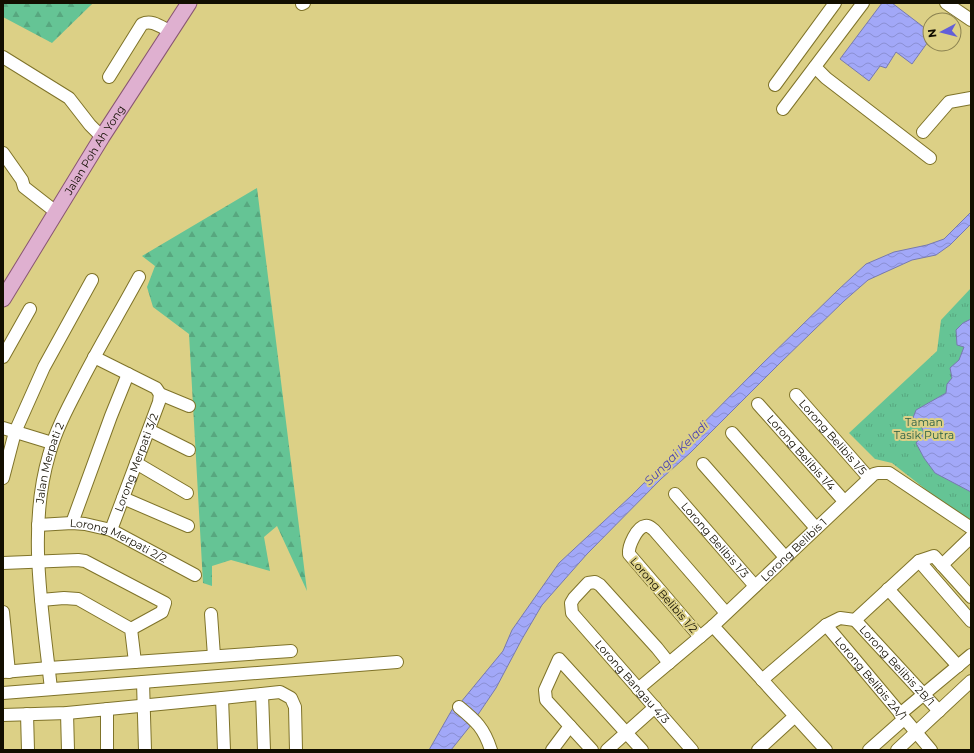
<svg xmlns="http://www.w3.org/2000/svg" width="974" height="753" viewBox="0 0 974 753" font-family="Montserrat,sans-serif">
<defs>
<pattern id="grass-tufts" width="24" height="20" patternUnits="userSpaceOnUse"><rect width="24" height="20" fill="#65c495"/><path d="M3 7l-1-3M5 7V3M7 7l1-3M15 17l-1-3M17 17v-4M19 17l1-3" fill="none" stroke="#57a77f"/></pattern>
<pattern id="forest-firs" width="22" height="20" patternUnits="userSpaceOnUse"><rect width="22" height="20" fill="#65c495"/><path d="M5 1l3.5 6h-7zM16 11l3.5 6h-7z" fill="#57a77f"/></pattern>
<pattern id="water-waves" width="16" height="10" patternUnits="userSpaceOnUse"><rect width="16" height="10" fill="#a2a8f8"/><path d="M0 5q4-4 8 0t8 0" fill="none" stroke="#8a8fd3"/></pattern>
</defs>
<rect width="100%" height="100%" fill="#dcd086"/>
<polygon fill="url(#grass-tufts)" points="971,288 971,520 952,510 892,463 875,459 849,433 937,351 941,320"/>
<g fill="url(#forest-firs)">
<polygon points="3,3 93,3 52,43 3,17"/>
<polygon points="257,188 307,591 277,526 264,537 270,571 231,560 212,566 212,586 203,583 189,334 153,307 147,287 155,266 142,256"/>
</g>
<g fill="url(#water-waves)" stroke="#777aae">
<polygon points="882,3 892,3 930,32 930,39 912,64 896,52 886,68 880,66 869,81 840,59"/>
<polygon points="971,212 971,224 950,245 936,255 912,260 868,280 844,301 780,363 690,453 661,479 587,554 542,605 522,639 496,688 477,716 461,702 503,651 512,630 559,563 631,496 762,364 838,290 866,264 894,252 927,245 944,239"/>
<polygon points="971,319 971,492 935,473 924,458 916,443 924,433 919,421 913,418 916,410 946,393 947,384 952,378 950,368 959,360 964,347 957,345 956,330 963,323"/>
<polygon points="453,708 471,725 451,750 429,750"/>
</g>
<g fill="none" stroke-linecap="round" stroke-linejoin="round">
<g stroke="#7f7329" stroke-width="14">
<g id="minor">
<polyline points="946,3 971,20"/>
<polyline points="302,4 304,3"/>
<polyline points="3,57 69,98 90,125 102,137"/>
<polyline points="815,67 826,78 930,158"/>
<path d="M109,77L142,24C152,19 161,27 171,32"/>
<polyline points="775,85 835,3"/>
<polyline points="783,109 863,3"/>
<polyline points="923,132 949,102 971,98"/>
<polyline points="3,153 22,180 24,187 56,212"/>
<polyline points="3,357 30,309"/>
<polyline points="94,357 156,388 160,394 189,406"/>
<path id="s1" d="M796,395L869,478"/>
<path id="s2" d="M758,404L844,501"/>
<polyline points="3,428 52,443"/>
<polyline points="149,430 189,450"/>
<polyline points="732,433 816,528"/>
<polyline points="136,463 187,493"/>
<polyline points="703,464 785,557"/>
<polyline points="3,478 15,432 44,367 92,280"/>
<path id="s3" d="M675,494L755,586"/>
<polyline points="123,498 188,526"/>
<polyline points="72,523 111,416 128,374"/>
<path id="s4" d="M38,525L72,523L85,524L111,530L195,575"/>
<path id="s5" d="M111,530L159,402L160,394"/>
<polyline points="919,561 971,621"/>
<polyline points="3,563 78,560 85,561 165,603 162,612 131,629"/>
<polyline points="942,565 971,537"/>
<polyline points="888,589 958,666"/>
<polyline points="41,600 64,598 78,599 131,629 135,662"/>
<polyline points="3,612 9,672"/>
<polyline points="211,614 214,656"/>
<path id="s6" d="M855,620L939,711"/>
<path id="s7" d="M826,625L931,750"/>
<polyline points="713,626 826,750"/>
<path d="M700,637L629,554C628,546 637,527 645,526C649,525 651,528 654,530L726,613"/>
<path id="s8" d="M669,663L657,648L600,585L595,582L588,583L574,598L571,603L572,613L692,750"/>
<polyline points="3,672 49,668 291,651"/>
<polyline points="762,680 826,625 840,618 855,620 919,561 934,556 971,597"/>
<polyline points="143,682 145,750"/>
<path id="s9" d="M51,689C43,614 27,529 49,455C55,432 67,409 78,388C97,350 119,314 139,277"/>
<path id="s10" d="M638,689L713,626L874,474L878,473H889L971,528"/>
<polyline points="3,693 397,662"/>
<polyline points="262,694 264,750"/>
<polyline points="222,698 280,692 291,698 295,707 296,750"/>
<path d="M459,707C476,721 484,728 491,750"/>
<polyline points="107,709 107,750"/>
<polyline points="67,713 68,750"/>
<polyline points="27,714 28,750"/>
<polyline points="900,714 971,655"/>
<polyline points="3,715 67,713 222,698 224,750"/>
<polyline points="552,750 570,726"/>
<polyline points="592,750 546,700 545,690 559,659 642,750"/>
<polyline points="607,750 655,707"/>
<polyline points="758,750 795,716"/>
<polyline points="869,750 904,719"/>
<polyline points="897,750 971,681"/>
</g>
</g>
<g stroke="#895672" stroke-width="17">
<g id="major">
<path id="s11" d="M3,299L102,137L189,3"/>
</g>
</g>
<use href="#minor" stroke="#fff" stroke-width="12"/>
<use href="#major" stroke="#dfb0d0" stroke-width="15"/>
</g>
<g text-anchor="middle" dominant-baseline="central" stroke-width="4" stroke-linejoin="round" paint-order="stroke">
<g font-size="11" fill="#120e00" stroke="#dcd086">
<text stroke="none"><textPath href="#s11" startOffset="175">Jalan Poh Ah Yong</textPath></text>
<text stroke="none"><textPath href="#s1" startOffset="56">Lorong Belibis 1/5</textPath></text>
<text stroke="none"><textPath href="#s2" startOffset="65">Lorong Belibis 1/4</textPath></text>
<text stroke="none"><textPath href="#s5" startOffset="72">Lorong Merpati 3/2</textPath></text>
<text stroke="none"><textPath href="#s9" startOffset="228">Jalan Merpati 2</textPath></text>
<text stroke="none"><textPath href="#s3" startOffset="61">Lorong Belibis 1/3</textPath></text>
<text stroke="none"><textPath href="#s4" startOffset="84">Lorong Merpati 2/2</textPath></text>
<text stroke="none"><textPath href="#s10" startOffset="209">Lorong Belibis 1</textPath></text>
<text transform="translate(664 595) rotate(49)">Lorong Belibis 1/2</text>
<text stroke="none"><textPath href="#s6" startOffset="62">Lorong Belibis 2B/1</textPath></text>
<text stroke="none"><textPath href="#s7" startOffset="70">Lorong Belibis 2A/1</textPath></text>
<text stroke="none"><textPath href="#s8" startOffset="245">Lorong Bangau 4/3</textPath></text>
</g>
<g font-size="11" fill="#2b5f45" stroke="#dcd086">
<text x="924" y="422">Taman<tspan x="924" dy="13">Tasik Putra</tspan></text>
</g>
<g font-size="12" font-style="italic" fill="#4a42b4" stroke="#dcd086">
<text transform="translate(676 453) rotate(-45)">Sungai Keladi</text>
</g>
</g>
<rect width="974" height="753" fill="none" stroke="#120e00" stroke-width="8"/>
<g transform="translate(942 32) rotate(263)"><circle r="19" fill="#dcd086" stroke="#8b8250"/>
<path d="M0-3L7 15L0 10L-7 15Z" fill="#635fd8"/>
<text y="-6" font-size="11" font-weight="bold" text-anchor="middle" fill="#120e00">N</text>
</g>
</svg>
